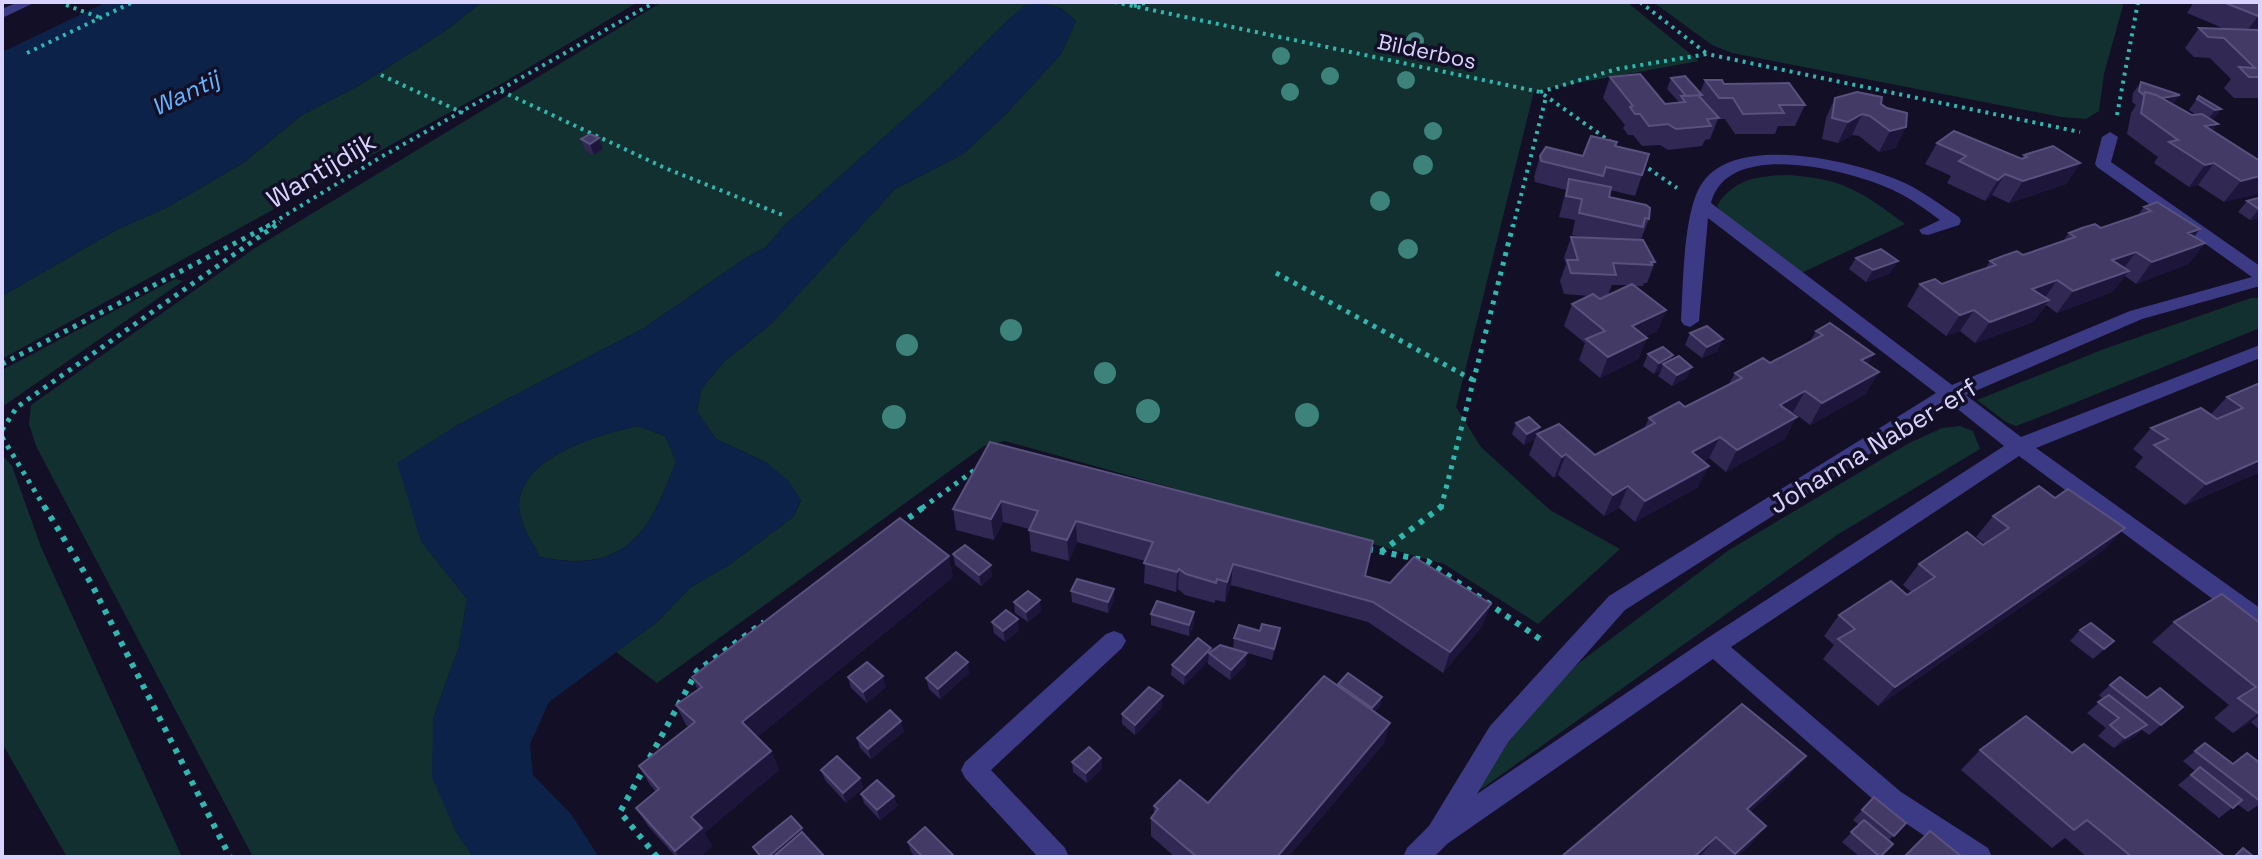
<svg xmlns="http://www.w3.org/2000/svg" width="2262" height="859" viewBox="0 0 2262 859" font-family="'Space Grotesk',sans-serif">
<rect width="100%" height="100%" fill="#130f26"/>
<g fill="#12302f">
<polygon points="482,2 638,2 503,83 2,359 2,296 118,229 166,208 243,163 302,115 358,86 445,31"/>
<polygon points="662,2 1627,2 1699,61 1534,91 1456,407 1481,447 1550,510 1620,549 1538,624 1444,564 1005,441 984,446 657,683 616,652 657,622 691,587 729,565 793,517 801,501 767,463 716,439 697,412 701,389 725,361 771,324 895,189 963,154 1005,115 1061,54 1076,21 1062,9 1042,3 1010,18 936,91 784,226 766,247 747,257 644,328 454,427 421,541 467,599 459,646 433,719 455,830 473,857 253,857 36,446 29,424 31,405 255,248"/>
<polygon points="1653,2 2124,2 2104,74 2099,111 2086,119 2061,117 1732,53 1712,45"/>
<path d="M1788,175C1845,179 1860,191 1905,224L1797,275L1729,221L1717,206C1733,179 1758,176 1788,175Z"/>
<polygon points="175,279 183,281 2,407 2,370"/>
<polygon points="2251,298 2260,298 2260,328 2032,420 2016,426 2006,422 1977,400 2104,349"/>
<path d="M638,426L665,436L676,461C649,535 625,574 540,557C532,542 519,523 519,505C521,456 601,434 638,426Z"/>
<polygon points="1960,426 1973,431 1980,449 1837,535 1459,805 1522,715 1580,662 1729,550 1909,443 1942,428"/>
<polygon points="2,455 12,466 41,547 182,857 67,857 2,743"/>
</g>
<g fill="#0c2248" fill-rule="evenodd">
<polygon points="107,2 482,2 445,31 358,86 302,115 243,163 166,208 118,229 2,296 2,52"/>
<path d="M1042,3L1062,9L1076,21L1061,54L1005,115L963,154L895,189L771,324L725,361L701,389L697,412L716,439L767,463L788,480L801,500L793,517L729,565L691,587L657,622L549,702L530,744L533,775L571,814L599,857H473L455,830L432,777L433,719L459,646L467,599L421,541L397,463L454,427L644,328L747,257L766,247L784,226L936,91L1010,18L1025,5ZM638,426L665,436L676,461C650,534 624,575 540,557C532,542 519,523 519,505C521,456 601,434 638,426Z"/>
</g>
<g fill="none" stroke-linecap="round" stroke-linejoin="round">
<g stroke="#2fb8b0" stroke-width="4" stroke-dasharray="3 5" stroke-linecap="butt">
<polyline points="1114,2 1540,92 1611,142"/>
<polyline points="1640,2 1706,53"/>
<polyline points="66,5 101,18"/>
<polyline points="1134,6 1149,2"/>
<polyline points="27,53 133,2"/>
<polyline points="381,75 463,113"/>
<polyline points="501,91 665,168 785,216"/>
<polyline points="1540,92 1617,69 1707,54 2080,132"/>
<polyline points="2117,115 2138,2"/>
<polyline points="1642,164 1677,188"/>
<polyline points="266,227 381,157 655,2"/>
<polyline points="273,227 280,222"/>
<polyline points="1513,227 1546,97"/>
</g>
<g stroke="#2fb8b0" stroke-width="5" stroke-dasharray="4 6" stroke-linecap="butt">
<polyline points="1276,273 1475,381"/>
<polyline points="2,364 270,225"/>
<polyline points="2,430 17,407 276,225"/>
<polyline points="2,437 45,508"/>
<polyline points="922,508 979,467"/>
<polyline points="1441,508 1513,225"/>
</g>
<g stroke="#2fb8b0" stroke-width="6" stroke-dasharray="5 7" stroke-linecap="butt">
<polyline points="44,506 92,585 230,857"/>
<polyline points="899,525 925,506"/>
<polyline points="1368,549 1427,561 1540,639"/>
<polyline points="1381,552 1442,506"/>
<polyline points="657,857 620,812 697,671 764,622"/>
</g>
<polygon fill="#3d3a85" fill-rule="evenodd" points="18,2 36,2 2,18 2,9"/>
<g fill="#3d3a85" fill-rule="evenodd">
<path d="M2110,132L2118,137L2111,162L2260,266V286L2142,319L1966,395L2021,437L2260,345V358L2036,448L2260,608V631L2252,628L2019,456L1731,647L1901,792L1988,848L1992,857H1956L1883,808L1713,659L1447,844L1434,857H1403L1407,848L1429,826L1490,726L1609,596L1936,393L1708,218L1699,321L1690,327L1684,325L1681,321C1683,287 1683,208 1703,182C1738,132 1861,162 1907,184C1925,193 1942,206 1959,217L1961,221L1959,225L1928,235L1922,234L1919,230L1940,220C1925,209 1910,198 1893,190C1850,170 1727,138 1711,203L1952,385L2130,311L2252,277L2097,167L2095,164L2102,137ZM1950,403L2004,446L1706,639L1477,794L1508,742L1625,610Z"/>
<polygon points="1114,631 1122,634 1126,641 1122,648 991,770 1065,848 1069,857 1038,857 965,778 961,770 965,762 1106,634"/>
</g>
</g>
<g fill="#3d827b">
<circle cx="1415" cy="41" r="9"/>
<circle cx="1281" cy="56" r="9"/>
<circle cx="1330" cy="76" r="9"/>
<circle cx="1406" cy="80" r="9"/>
<circle cx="1290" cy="92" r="9"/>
<circle cx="1433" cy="131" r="9"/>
<circle cx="1423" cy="165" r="10"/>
<circle cx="1380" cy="201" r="10"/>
<circle cx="1408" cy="249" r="10"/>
<circle cx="1011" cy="330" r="11"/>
<circle cx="907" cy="345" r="11"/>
<circle cx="1105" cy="373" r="11"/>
<circle cx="1148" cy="411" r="12"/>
<circle cx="1307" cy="415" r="12"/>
<circle cx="894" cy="417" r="12"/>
</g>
<g fill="#312854" fill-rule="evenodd">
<polygon points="2194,2 2260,2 2260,30 2257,29 2260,32 2260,98 2234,98 2224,88 2231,79 2210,58 2194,57 2185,48 2199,28 2225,29 2187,13"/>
<polygon points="1610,77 1665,104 1679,102 1667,89 1671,78 1700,93 1705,80 1724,84 1805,105 1795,126 1778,126 1775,134 1735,134 1725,119 1718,119 1710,139 1705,140 1702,146 1668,150 1660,145 1642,146 1633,135 1628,135 1623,128 1625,125 1603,98"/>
<polygon points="2141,82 2173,105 2192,115 2196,115 2189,110 2199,96 2221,109 2213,120 2213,131 2260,161 2224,202 2198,185 2189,187 2154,163 2158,157 2127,134 2131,113 2136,105 2132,102 2133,93"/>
<polygon points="1835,98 1881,104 1906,127 1895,148 1879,152 1859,136 1852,135 1838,143 1822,139 1826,118"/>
<polygon points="599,138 603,149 594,155 585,150 581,139"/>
<polygon points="1937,143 2021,159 2024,155 2080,163 2066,184 2009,203 1992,195 1985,201 1947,183 1951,176 1925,164"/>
<path d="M1615,146L1642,175L1635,196L1610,190L1609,197L1649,219L1641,239L1655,262L1647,283H1644L1643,286H1634L1666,310L1657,331L1645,337L1647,338L1638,359L1600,378L1579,360L1585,343L1564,326L1572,304L1590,296L1564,294L1560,281L1566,264L1564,258L1571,237H1583L1572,235L1575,220L1559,217L1566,190L1535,182L1534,177L1540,156H1583ZM1612,285H1630L1608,295Z"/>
<polygon points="2260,200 2260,218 2250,220 2238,212 2247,201"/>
<polygon points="2144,207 2200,229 2194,237 2205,243 2188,264 2136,284 2125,276 2112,292 2057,313 2046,305 2033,322 1975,343 1960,331 1946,336 1907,306 1920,284 1942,284 1985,269 1990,261 2023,255 2063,241 2069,233 2101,228 2138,215"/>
<polygon points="1856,258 1891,273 1866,282 1849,269"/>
<polygon points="1816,331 1874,354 1867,365 1866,394 1810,425 1793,412 1792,413 1785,439 1726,472 1709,458 1704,461 1698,487 1635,522 1619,508 1604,516 1558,475 1554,478 1529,455 1535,439 1524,445 1512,434 1516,423 1540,427 1538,433 1595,455 1644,429 1649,418 1685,407 1729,384 1735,373 1770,363 1810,342"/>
<polygon points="1690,333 1718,351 1702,358 1685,345"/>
<polygon points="1648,354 1671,360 1687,378 1672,386 1658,376 1661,371 1654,374 1643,366"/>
<polygon points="2260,383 2260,472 2185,505 2135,467 2143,457 2133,449 2151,428 2211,414 2227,397"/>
<polygon points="990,442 1365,576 1483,625 1443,673 1368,622 1231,585 1225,602 1215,600 1215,603 1185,595 1178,589 1176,592 1144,583 1145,561 1077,542 1069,561 1031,551 1029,529 1003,522 994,540 956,530 953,509"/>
<polygon points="1993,516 2105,549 1878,706 1823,659 1834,645 1824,636 1839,615 1907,595 1911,592 1903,585 1919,564 1985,544 1976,537"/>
<polygon points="953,554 992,576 981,586 955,565"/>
<polygon points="953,577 757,737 771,751 779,770 704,833 712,846 700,857 676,857 648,826 636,808 656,792 650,785 639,766 689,727 686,725 676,705 698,690 692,677"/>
<polygon points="1071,591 1114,600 1108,613 1072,602"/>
<polygon points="1014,602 1041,611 1028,622 1015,613"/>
<polygon points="1151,614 1194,623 1189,636 1151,625"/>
<polygon points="992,622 1019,630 1005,642 994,633"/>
<polygon points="2174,622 2260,623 2260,730 2251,722 2233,733 2214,718 2229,705 2152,642"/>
<polygon points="1280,628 1272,660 1233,649 1234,638 1260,631"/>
<polygon points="2080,630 2114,641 2093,659 2070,641"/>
<polygon points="1211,648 1211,652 1246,664 1230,680 1208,664 1208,661 1184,685 1171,675 1172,665"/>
<polygon points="969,673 940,699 929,689 926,678"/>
<polygon points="848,677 886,687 867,703 851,688"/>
<polygon points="1338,684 1382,697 1379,707 1375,712 1385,742 1288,857 1175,857 1151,836 1151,818 1154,814 1154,806 1208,803 1337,686"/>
<polygon points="2110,685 2147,698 2183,707 2149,735 2142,730 2135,736 2114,748 2098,736 2106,728 2087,713 2103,699 2099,695"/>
<polygon points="1162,707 1135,735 1122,724 1122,714"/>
<polygon points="904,731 871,759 860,748 857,738"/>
<polygon points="2205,743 2233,764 2260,763 2260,804 2248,812 2237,804 2219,818 2178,785 2195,771 2183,761"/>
<polygon points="1980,750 2072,753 2225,857 2087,857 2065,838 2052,848 1961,770"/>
<polygon points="1101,758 1102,768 1087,783 1073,772 1072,762"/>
<polygon points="821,770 860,778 863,788 846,803 825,780"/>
<polygon points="1790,775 1750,812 1751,844 1737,857 1705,857 1702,855 1561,857"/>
<polygon points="861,794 894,796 897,806 880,820 864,803"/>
<polygon points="1874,797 1906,823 1889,840 1893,844 1879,857 1860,857 1842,842 1859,825 1853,820"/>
<polygon points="908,842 955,857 916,857 911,852"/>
</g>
<g fill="#1d163a">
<polygon points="2260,15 2260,25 2257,29 2243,36 2258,16"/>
<polygon points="2180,95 2172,106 2153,100"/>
<polygon points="2221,109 2213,120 2207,121 2215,110"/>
<polygon points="1862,114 1852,135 1838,143 1848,122"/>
<polygon points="2218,124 2203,144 2205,126"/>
<polygon points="1906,127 1895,148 1879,152 1890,131"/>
<polygon points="599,138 603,149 594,155 590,144"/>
<polygon points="2080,163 2066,184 2009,203 2023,181"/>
<polygon points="2214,163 2198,185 2189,187 2205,165"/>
<polygon points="2005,174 1992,195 1985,201 1998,180"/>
<polygon points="2260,176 2260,194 2224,202 2241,181"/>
<polygon points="2259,209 2260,218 2250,220"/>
<polygon points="2200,229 2184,250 2188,233"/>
<polygon points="2205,243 2188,264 2136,284 2152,262"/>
<polygon points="2136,252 2120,273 2112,260"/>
<polygon points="1898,261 1891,273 1866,282 1873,270"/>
<polygon points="2129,271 2112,292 2057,313 2073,291"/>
<polygon points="2057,280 2042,302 2032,289"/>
<polygon points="2049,300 2033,322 1975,343 1990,322"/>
<polygon points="1666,310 1657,331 1624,348 1632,326"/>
<polygon points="1974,310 1960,331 1946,336 1960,315"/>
<polygon points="1647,338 1638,359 1600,378 1608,357"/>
<polygon points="1723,339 1718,351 1702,358 1707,347"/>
<polygon points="1874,354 1861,375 1861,360"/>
<polygon points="1673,355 1668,366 1663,364 1661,371 1654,374 1659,363"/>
<polygon points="1692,367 1687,378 1672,386 1677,375"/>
<polygon points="1879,372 1866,394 1810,425 1822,403"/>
<polygon points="1805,391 1793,412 1768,426 1780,405"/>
<polygon points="1797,417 1785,439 1726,472 1737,450"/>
<polygon points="1540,427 1535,439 1524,445 1527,434"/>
<polygon points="1720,437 1709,458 1682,473 1692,452"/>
<polygon points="1566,454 1558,475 1554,478 1562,457"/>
<polygon points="2260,460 2260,472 2185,505 2206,484"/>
<polygon points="1709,466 1698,487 1635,522 1645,501"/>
<polygon points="1628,486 1619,508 1604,516 1613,495"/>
<polygon points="1001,501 1003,522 994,540 991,519"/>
<polygon points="1076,521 1077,542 1069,561 1067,540"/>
<polygon points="2125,528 2105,549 1878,706 1895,687"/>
<polygon points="949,556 953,577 751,742 742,722"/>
<polygon points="1233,564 1231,585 1225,602 1227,582"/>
<polygon points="991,565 992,576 981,586 979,575"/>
<polygon points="1179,569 1178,589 1176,592 1177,572"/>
<polygon points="1114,589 1114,600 1108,613 1108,602"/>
<polygon points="1040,600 1041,611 1028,622 1026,612"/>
<polygon points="1491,604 1483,625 1443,673 1450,652"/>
<polygon points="1194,612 1194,623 1189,636 1189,625"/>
<polygon points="1018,619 1019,630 1005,642 1003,631"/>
<polygon points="1211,648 1211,655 1209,653 1208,661 1184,685 1185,675"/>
<polygon points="1247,653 1246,664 1230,680 1231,670"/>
<polygon points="968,662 969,673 940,699 938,689"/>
<polygon points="883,676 886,687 867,703 863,692"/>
<polygon points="1163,696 1162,707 1135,735 1135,725"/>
<polygon points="1382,697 1379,707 1369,719 1372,708"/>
<polygon points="2260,712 2260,715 2251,722 2233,733"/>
<polygon points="901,721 904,731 871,759 868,749"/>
<polygon points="1390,723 1385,742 1288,857 1277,857"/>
<polygon points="2147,725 2135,736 2114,748 2125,738"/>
<polygon points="771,751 779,770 704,833 712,846 700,857 679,857 675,851 691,817"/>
<polygon points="1806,756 1790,775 1733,828 1747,809"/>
<polygon points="1101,758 1102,768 1087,783 1086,773"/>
<polygon points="860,778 863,788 846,803 843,793"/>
<polygon points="894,796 897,806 880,820 877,810"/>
<polygon points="1766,826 1751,844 1737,857 1733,857"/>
<polygon points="802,828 806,837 783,857 768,857"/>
<polygon points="1716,837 1700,857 1694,857"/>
</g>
<g fill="#433a66" stroke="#5a527e" stroke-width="2">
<polygon points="2223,2 2260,2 2260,15 2258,16"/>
<polygon points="2199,28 2257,30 2260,32 2260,77 2249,77 2239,67 2255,68 2224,38 2208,37"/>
<polygon points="1640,74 1665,104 1685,102 1681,96 1698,95 1719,118 1707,119 1711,126 1676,129 1668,124 1649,126 1640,114 1635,114 1630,107 1633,106 1610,77"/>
<polygon points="1685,76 1702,95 1686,96 1671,78"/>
<polygon points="1705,80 1722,80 1724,84 1789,83 1805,105 1779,105 1784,113 1743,114 1733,98 1719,98"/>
<polygon points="2141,82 2180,95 2162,98 2156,95 2145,92 2144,95 2139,91"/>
<polygon points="1857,92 1882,97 1881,104 1887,108 1907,113 1906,127 1890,131 1870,116 1862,114 1848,122 1832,118 1835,98"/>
<polygon points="2145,92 2156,95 2192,115 2202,114 2218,124 2205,126 2260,161 2260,176 2241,181 2214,163 2205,165 2169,142 2178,140 2141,113"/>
<polygon points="2199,96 2221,109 2215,110 2197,99"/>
<polygon points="1954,131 2022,159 2027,157 2024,155 2053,146 2080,163 2023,181 2005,174 1998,180 1959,161 1966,156 1937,143"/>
<polygon points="590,134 599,138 590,144 581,139"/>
<polygon points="1591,136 1617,142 1615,146 1649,154 1642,175 1606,167 1603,176 1541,161 1540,156 1546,147 1583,156"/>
<polygon points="1569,179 1611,187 1609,197 1646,205 1650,208 1649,219 1645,218 1643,227 1579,213 1582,199 1566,196"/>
<polygon points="2258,198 2260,200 2259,209 2247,201"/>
<polygon points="2157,202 2200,229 2188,233 2205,243 2152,262 2136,252 2112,260 2129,271 2073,291 2057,280 2032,289 2049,300 1990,322 1974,310 1960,315 1920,284 1935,279 1942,284 1969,274 1996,265 1990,261 2003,256 2017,251 2023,255 2075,237 2069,233 2082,228 2095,224 2101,228 2151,211 2144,207"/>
<polygon points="1571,237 1643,240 1655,262 1651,262 1652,265 1613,263 1616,275 1571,273 1567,260 1578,260"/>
<polygon points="1881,249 1898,261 1873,270 1856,258"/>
<polygon points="1632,284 1666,310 1632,326 1647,338 1608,357 1586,339 1605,331 1572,304 1593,294 1600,299"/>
<polygon points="1830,323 1874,354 1861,360 1879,372 1822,403 1805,391 1780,405 1797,417 1737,450 1720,437 1692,452 1709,466 1645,501 1628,486 1613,495 1566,454 1562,457 1537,434 1559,424 1595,455 1655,423 1649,418 1679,402 1685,407 1742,378 1735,373 1763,358 1770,363 1823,335 1816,331"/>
<polygon points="1707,326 1723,339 1707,347 1690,333"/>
<polygon points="1663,347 1673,355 1659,363 1648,354"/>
<polygon points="1679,356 1692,367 1677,375 1663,364"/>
<polygon points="2260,383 2260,460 2206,484 2154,445 2168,439 2151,428 2201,408 2217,419 2243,408 2227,397"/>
<polygon points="1529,417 1540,427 1527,434 1516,423"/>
<polygon points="990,442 1373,541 1365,576 1390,583 1414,557 1491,604 1450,652 1373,602 1233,564 1227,582 1217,579 1216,583 1186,574 1179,569 1177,572 1144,563 1153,542 1076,521 1067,540 1029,530 1038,511 1001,501 991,519 953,509"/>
<polygon points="2039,486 2055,498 2068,489 2125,528 1895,687 1838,639 1855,629 1839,615 1891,581 1907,595 1935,577 1919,564 1967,532 1983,545 2009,528 1993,516"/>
<polygon points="900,518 949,556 742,722 771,751 691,817 702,828 675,851 636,808 659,789 639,766 695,722 676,705 702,687 692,677"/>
<polygon points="965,545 991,565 979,575 953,554"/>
<polygon points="1077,579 1114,589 1108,602 1071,591"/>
<polygon points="1028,591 1040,600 1026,612 1014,602"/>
<polygon points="2222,594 2260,623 2260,712 2258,713 2238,698 2256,687 2174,622"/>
<polygon points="1157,601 1194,612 1189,625 1151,614"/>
<polygon points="1006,610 1018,619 1003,631 992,622"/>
<polygon points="2091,623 2114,641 2104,649 2080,630"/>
<polygon points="1262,624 1280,628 1274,649 1234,638 1239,625 1260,631"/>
<polygon points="1198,638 1211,648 1185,675 1172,665"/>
<polygon points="1220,645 1247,653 1231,670 1209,653"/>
<polygon points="956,652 968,662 938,689 926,678"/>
<polygon points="867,662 883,676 863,692 848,677"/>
<polygon points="1348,673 1382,697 1372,708 1338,684"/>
<polygon points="1324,676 1390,723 1277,857 1197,857 1151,818 1158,809 1154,806 1180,780 1208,803"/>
<polygon points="2120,677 2147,698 2160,688 2183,707 2161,725 2110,685"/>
<polygon points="1149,687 1163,696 1135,725 1122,714"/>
<polygon points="2109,695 2147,725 2125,738 2110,725 2119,718 2098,702"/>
<polygon points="1742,704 1806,756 1747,809 1766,826 1735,854 1716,837 1694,857 1561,857"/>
<polygon points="890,710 901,721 868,749 857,738"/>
<polygon points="2026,716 2072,753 2084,744 2225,857 2132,857 2087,820 2074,830 1980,750"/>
<polygon points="2205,743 2233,764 2247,753 2260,763 2260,801 2195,751"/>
<polygon points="1089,747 1101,758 1086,773 1072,762"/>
<polygon points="837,756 860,778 843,793 821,770"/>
<polygon points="2200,767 2242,800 2233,808 2191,775"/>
<polygon points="877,780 894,796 877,810 861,794"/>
<polygon points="1874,797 1906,823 1894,836 1862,810"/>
<polygon points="791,816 802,828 768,857 761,857 753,847"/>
<polygon points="1864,820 1893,844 1880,857 1851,832"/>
<polygon points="925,827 955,857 923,857 908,842"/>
<polygon points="1930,831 1962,857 1904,857"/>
<polygon points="802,832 825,857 773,857"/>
<polygon points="2243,848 2254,857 2234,857"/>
</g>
<g text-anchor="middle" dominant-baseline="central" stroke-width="7" stroke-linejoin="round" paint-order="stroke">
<g font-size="22" fill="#d9d4ff" stroke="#130f26">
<text transform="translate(1427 51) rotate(12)">Bilderbos</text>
</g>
<g font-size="24" font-style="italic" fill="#62b6ff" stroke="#130f26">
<text transform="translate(185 93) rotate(-26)">Wantij</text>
</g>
<g font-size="26" fill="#d9d4ff" stroke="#130f26">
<text transform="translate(321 170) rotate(-31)">Wantijdijk</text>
<text transform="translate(1873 446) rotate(-31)">Johanna Naber-erf</text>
</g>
</g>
<rect width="2262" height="859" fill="none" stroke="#d9d4ff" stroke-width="8"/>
</svg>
